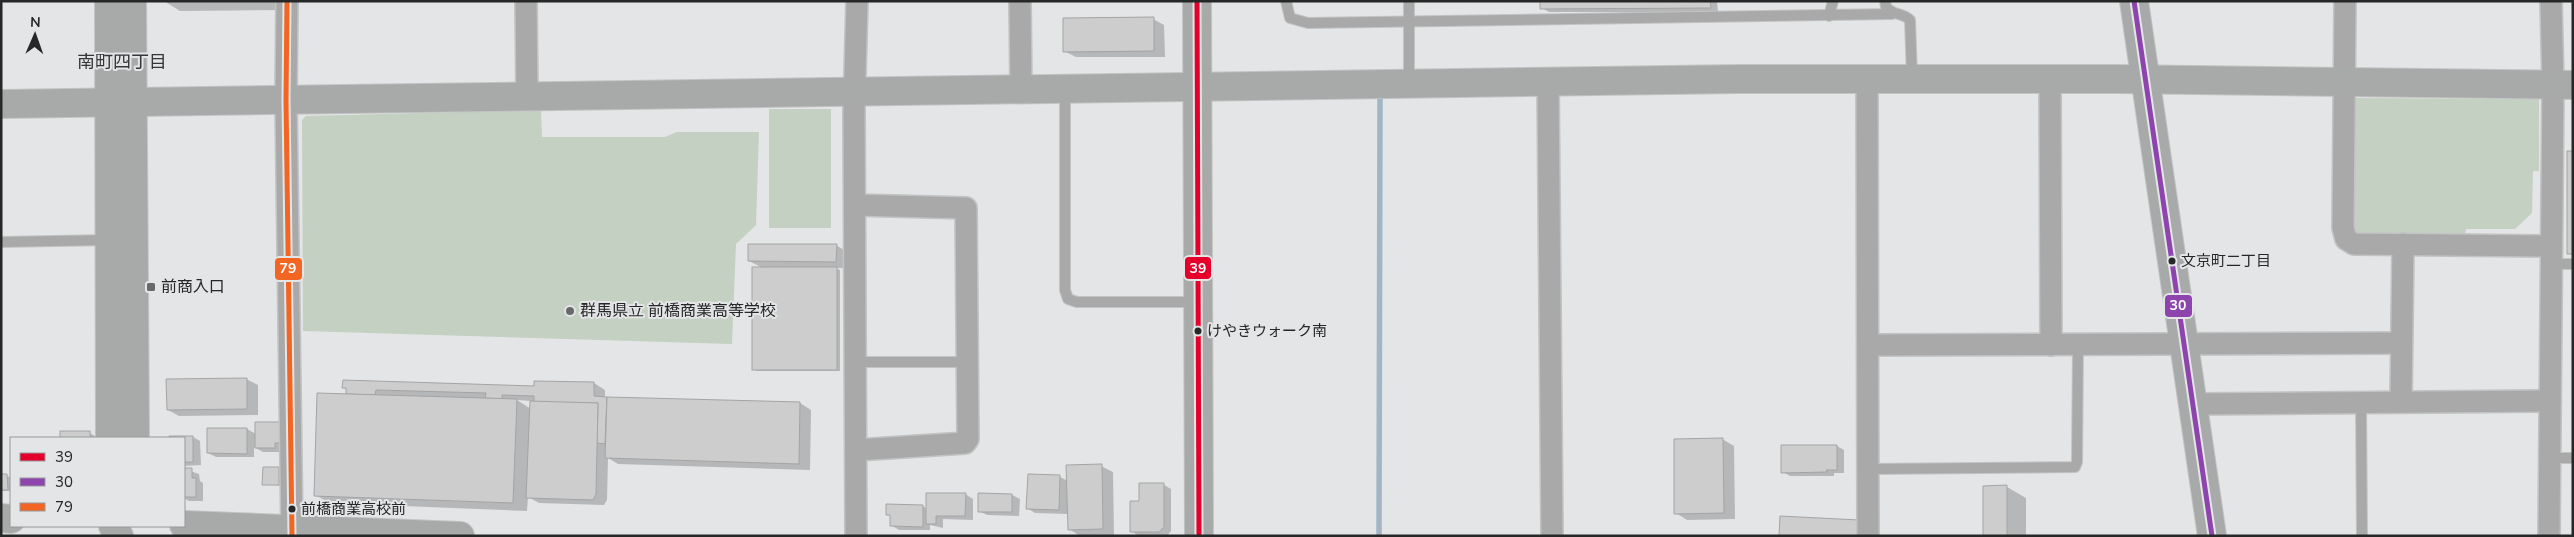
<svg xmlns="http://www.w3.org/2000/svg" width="2574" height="537" viewBox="0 0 2574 537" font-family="'Nunito Sans','Noto Sans JP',sans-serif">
<rect width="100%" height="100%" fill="#e4e5e6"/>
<g fill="#c3d0c2">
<polygon points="2352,98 2539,99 2539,171 2533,171 2532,213 2515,229 2466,229 2465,235 2360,235 2353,228"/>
<rect x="769" y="109" width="62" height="119"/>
<polygon points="541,110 542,137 665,137 677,132 759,132 756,225 736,244 732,344 303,331 302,120 306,116"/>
</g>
<g fill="#0003" fill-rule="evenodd">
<polygon points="164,1 285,1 285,10 180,11"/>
<polygon points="1542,1 1717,1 1718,12 1549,12 1542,8"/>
<polygon points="1153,19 1164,25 1165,57 1076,57 1064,51"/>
<polygon points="836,245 847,252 847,268 835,268 840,270 840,371 757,371 753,369 763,268 749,261"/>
<polygon points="246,379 258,385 258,415 179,416 168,410"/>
<path d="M535,382L594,383L605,390V398L800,403L811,410L810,470L618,464L608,458L607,500L604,505L539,503L528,497L527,511L330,503L315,495L347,395L348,390L344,388L536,387ZM517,400L531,401V409Z"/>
<polygon points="280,424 282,452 263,452 254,447 254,457 216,457 208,453 247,429 256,434"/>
<polygon points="61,433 90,433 98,438 61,438"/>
<polygon points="193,437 200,441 201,465 184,466 184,438 170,437"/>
<polygon points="1722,439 1734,446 1735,519 1687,520 1676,513"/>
<polygon points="1837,446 1844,450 1844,473 1834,473 1834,476 1790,476 1783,472"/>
<polygon points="1101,466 1113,472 1114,535 1080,536 1069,529 1068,514 1035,513 1027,508 1060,477 1068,481"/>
<polygon points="184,469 199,474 200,481 203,483 203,501 189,501 184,498"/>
<polygon points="279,469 282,471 282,486 264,484"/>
<polygon points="1,475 10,477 11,491 1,491"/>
<polygon points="1164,485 1171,489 1171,531 1167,536 1139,536 1131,531 1140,502"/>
<polygon points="2007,487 2026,498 2026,536 1984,536"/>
<polygon points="965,494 973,499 973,520 943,519 943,528 930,525 930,530 899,530 891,525 891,516 887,514 923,506 927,509"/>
<polygon points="1012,495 1020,499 1019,516 987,515 979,511"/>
</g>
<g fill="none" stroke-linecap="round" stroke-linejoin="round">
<polyline stroke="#a2b5c7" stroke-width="5.5" points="1379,536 1380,98"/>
</g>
<g fill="#cdcdcd" stroke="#a4a4a5">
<polygon points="1540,1 1710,1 1711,8 1540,9"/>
<polygon points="1154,17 1154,51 1063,52 1063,18"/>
<rect x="2567" y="151" width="6" height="103"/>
<polygon points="748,244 837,244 836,262 748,261"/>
<rect x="752" y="267" width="85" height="103"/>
<polygon points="247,378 247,409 167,410 166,379"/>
<polygon points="343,380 534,386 534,381 594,382 594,396 607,397 605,444 597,443 598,403 534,402 534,396 502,395 502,399 485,398 486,393 376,390 375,395 346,394 346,388 342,388"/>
<polygon points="317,393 517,399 513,503 314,496"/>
<polygon points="607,397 800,402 799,464 605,458"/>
<polygon points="530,401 598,403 596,494 593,500 526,498"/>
<polygon points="255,422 281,422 280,443 275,443 275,448 255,448"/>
<polygon points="207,428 247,428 247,454 207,453"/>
<rect x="60" y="431" width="30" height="7"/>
<polygon points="169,436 193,436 193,462 184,462 184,438 169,438"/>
<polygon points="1723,438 1724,513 1674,514 1674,439"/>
<polygon points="1781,445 1837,445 1837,470 1826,470 1827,472 1781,473"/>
<polygon points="1102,464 1103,529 1068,530 1066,465"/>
<polygon points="263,467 279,467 279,485 262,485"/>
<polygon points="184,468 192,468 192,478 196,478 196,497 184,497"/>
<polygon points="1,474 7,474 8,490 1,490"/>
<polygon points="1028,474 1060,475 1059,510 1026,509"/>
<polygon points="1139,483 1164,483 1164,527 1159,532 1130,532 1130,501 1139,501"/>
<polygon points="2007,485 2007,536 1983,536 1983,486"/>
<polygon points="926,493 966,493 965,516 936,516 936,524 926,524"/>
<polygon points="978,493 1012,494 1012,512 978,512"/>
<polygon points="886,504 923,505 923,527 890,526 890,515 886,515"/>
<polygon points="1780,516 1859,520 1857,536 1779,536"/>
</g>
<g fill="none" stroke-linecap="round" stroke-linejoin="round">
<g stroke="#c2c3c4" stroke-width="12">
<g id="lane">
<polyline points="1286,1 1290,18 1308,23 1892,14"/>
<polyline points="1409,1 1409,83"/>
<path d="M1885,1L1886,7C1893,16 1902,12 1910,20L1912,77"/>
<polyline points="1829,16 1833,1"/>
<polyline points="1065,91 1065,290 1068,299 1077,302 1196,302"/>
<polyline points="1,242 108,240"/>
<polyline points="2551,264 2573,264"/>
<polyline points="854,362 967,362"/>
<polyline points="2361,402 2362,536"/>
<polyline points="2549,458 2573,458"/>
<polyline points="1869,469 2075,467 2077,462 2078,345"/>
</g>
</g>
<g stroke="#c2c3c4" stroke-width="24">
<g id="street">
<polyline points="287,1 286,100 292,536"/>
<polyline points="526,1 527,96"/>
<polyline points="1020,1 1021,89"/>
<polyline points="2345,1 2343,228 2346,239 2354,244 2551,246"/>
<polyline points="1867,79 1868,536"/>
<polyline points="2050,79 2051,345"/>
<polyline points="1548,82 1552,536"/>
<polyline points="855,205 966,208 968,439 965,443 857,450"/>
<polyline points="1869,345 2401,343"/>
<polyline points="2401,401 2403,244"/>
<polyline points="2192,404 2550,401"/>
<polyline points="856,536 854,109 857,1"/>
<polyline points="2549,536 2553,85 2551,1"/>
</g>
</g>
<g stroke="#c2c3c4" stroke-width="30">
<g id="secondary">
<polyline points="109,1 110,438"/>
<polyline points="132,1 135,438"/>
<polyline points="1197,1 1199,536"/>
<polyline points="2134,1 2212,536"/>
<polyline points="1,104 1739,79 2117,79 2573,85"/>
<polyline points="1,518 11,519"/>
<polyline points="184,525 460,536"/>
<polyline points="113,526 119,536"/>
</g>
</g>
<use href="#lane" stroke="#a9a9a9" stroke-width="10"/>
<use href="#street" stroke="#a9a9a9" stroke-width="21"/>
<use href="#secondary" stroke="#a8a9a9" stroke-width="28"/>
<g stroke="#e3e5e7" stroke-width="9">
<polyline id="bus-1" points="1197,1 1199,536"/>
</g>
<g stroke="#e3e5e7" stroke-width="9">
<polyline id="bus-2" points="2134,1 2212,536"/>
</g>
<g stroke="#e3e5e7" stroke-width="9">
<polyline id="bus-3" points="287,1 286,100 292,536"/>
</g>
<use href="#bus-1" stroke="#e4002b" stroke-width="5"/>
<use href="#bus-2" stroke="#8e44ad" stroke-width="5"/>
<use href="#bus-3" stroke="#f26522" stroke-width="5"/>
</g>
<g fill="#262727" stroke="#e3e5e7" stroke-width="2">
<circle cx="2172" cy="261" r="4.5"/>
<circle cx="1198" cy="331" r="4.5"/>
<circle cx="292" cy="509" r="4.5"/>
</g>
<g fill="#686a6a" stroke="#e3e5e7" stroke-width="2">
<rect x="146" y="282" width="10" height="10" rx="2.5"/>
<circle cx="570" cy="311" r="5"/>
</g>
<g text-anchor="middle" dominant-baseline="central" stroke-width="4" stroke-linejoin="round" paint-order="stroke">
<g font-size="15" fill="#262727" stroke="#e3e5e7" text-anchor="start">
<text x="2181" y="261">文京町二丁目</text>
<text x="1207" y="331">けやきウォーク南</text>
<text x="301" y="509">前橋商業高校前</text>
</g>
<g font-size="16" fill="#262727" stroke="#e3e5e7" text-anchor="start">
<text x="161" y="287">前商入口</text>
<text x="580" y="311">群馬県立 前橋商業高等学校</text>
</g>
<g font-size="18" fill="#353638" stroke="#e3e5e7">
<text x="122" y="62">南町四丁目</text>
</g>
</g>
<g stroke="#e3e5e7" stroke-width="2">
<rect x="1184" y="256" width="28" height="24" rx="5" fill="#e4002b"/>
<rect x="274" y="257" width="29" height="24" rx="5" fill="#f26522"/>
<rect x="2164" y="294" width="29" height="24" rx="5" fill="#8e44ad"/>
</g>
<g font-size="14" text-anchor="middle" font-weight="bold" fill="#fff">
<text x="1198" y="273">39</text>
<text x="288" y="273">79</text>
<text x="2178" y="310">30</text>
</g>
<rect width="2574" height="537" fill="none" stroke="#262727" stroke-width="5"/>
<rect x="10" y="437" width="175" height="90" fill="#e3e5e7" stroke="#97999a"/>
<rect x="20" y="453" width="25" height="8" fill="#e4002b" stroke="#97999a"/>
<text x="55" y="462" font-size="15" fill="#262727">39</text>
<rect x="20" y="478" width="25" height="8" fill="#8e44ad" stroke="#97999a"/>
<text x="55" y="487" font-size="15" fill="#262727">30</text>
<rect x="20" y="503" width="25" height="8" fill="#f26522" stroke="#97999a"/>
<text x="55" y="512" font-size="15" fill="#262727">79</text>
<g transform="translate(35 35) rotate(2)" stroke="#e3e5e7" stroke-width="4" paint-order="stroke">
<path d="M0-4L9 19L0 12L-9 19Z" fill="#262727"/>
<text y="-8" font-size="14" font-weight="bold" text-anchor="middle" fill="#262727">N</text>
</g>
</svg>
